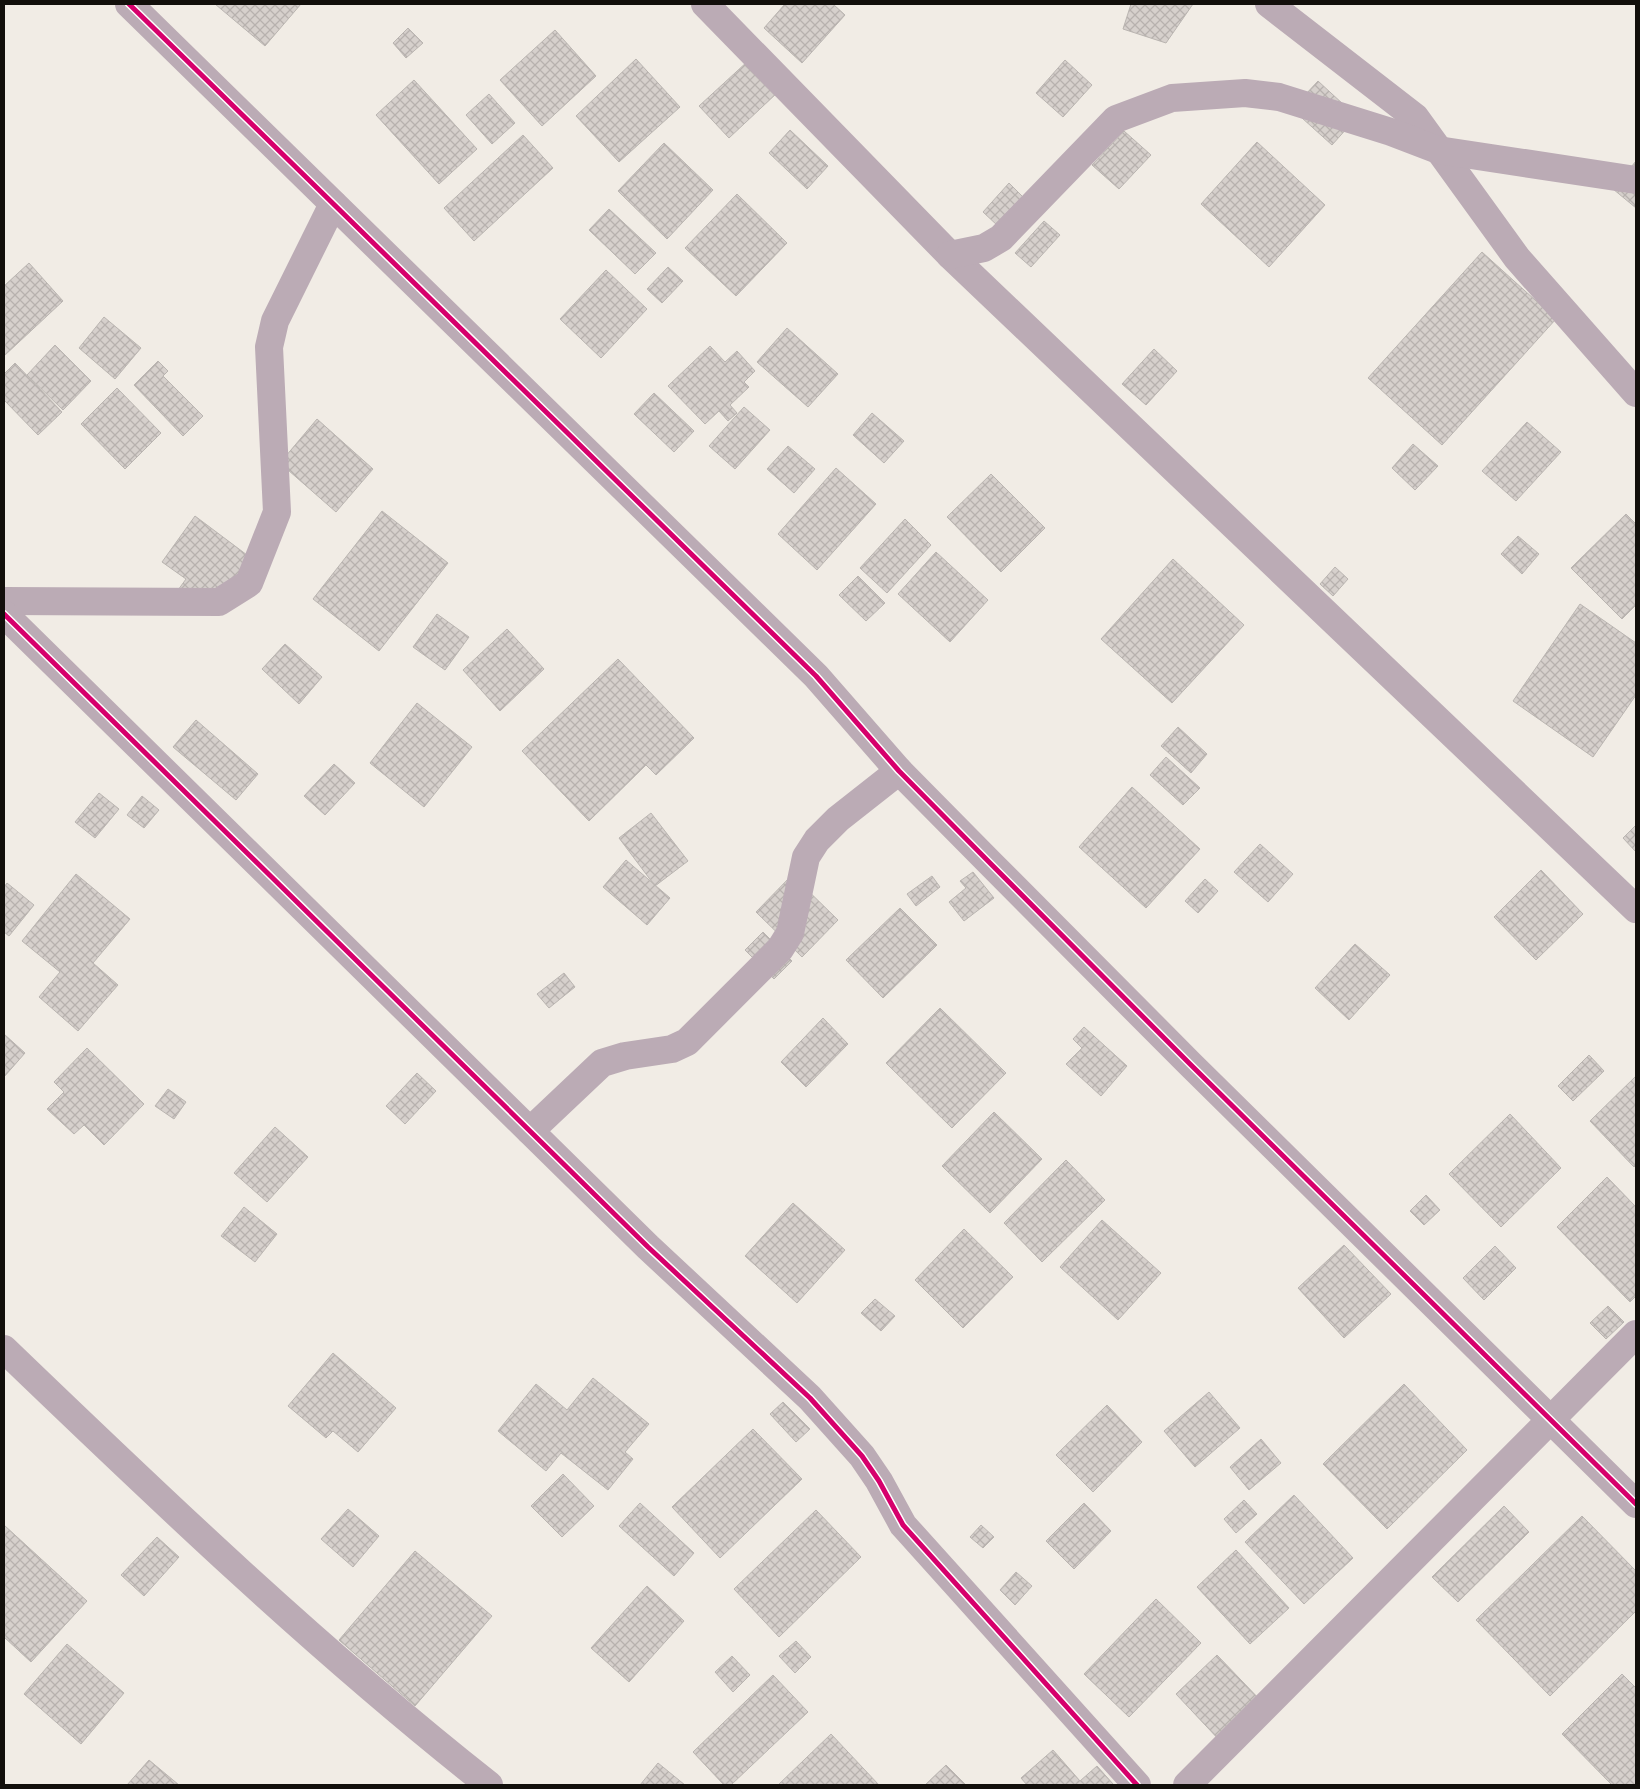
<svg xmlns="http://www.w3.org/2000/svg" width="1640" height="1789" viewBox="0 0 1640 1789" font-family="'Source Sans 3',sans-serif">
<defs>
<pattern id="building-cross-hatch" width="8" height="8" patternUnits="userSpaceOnUse" patternTransform="scale(1.25)"><rect width="8" height="8" fill="#d6d0cc"/><path d="M0 0l8 8M0 8l8-8" fill="none" stroke="#b7b1ae"/></pattern>
</defs>
<rect width="100%" height="100%" fill="#f1ece5"/>
<g fill="url(#building-cross-hatch)" stroke="#bab5b1">
<polygon points="215,4 301,4 265,46"/>
<polygon points="785,4 833,4 845,15 802,63 764,28"/>
<polygon points="1131,4 1193,4 1166,43 1123,29"/>
<polygon points="408,28 423,43 406,58 393,43"/>
<polygon points="555,30 596,76 542,126 500,80"/>
<polygon points="636,59 680,107 619,162 576,116"/>
<polygon points="1065,60 1092,85 1063,117 1036,93"/>
<polygon points="748,61 777,93 729,138 699,106"/>
<polygon points="414,80 477,149 439,184 376,115"/>
<polygon points="1318,81 1357,117 1332,145 1292,109"/>
<polygon points="489,94 515,123 492,144 466,115"/>
<polygon points="790,130 828,166 807,189 769,153"/>
<polygon points="1124,131 1151,155 1119,189 1092,165"/>
<polygon points="523,135 553,168 474,241 444,208"/>
<polygon points="1257,142 1325,205 1269,267 1201,204"/>
<polygon points="664,143 713,190 667,239 618,191"/>
<polygon points="1636,161 1636,208 1613,189"/>
<polygon points="1009,183 1024,198 998,226 983,212"/>
<polygon points="737,194 787,243 736,296 685,248"/>
<polygon points="609,209 656,253 635,274 589,230"/>
<polygon points="1044,221 1060,235 1031,267 1015,253"/>
<polygon points="1482,252 1556,319 1442,445 1368,378"/>
<polygon points="29,263 63,301 4,356 4,286"/>
<polygon points="668,267 683,281 662,303 647,289"/>
<polygon points="606,270 647,309 601,358 560,319"/>
<polygon points="104,317 141,348 115,379 79,348"/>
<polygon points="787,328 838,374 808,407 757,362"/>
<polygon points="55,345 91,381 63,410 27,375"/>
<polygon points="710,346 725,362 737,351 755,371 744,382 749,387 730,405 737,413 728,421 719,411 705,424 668,386"/>
<polygon points="1154,349 1177,371 1146,405 1122,384"/>
<polygon points="158,361 168,371 163,376 203,416 183,436 134,385"/>
<polygon points="15,363 62,412 38,435 4,400 4,374"/>
<polygon points="117,388 161,433 125,469 81,424"/>
<polygon points="654,393 694,431 674,452 634,414"/>
<polygon points="744,407 770,430 735,469 709,446"/>
<polygon points="872,413 904,441 884,463 853,435"/>
<polygon points="317,419 373,469 336,512 280,463"/>
<polygon points="1527,422 1561,452 1516,501 1482,471"/>
<polygon points="1413,444 1438,466 1415,490 1392,468"/>
<polygon points="788,446 815,469 794,493 767,469"/>
<polygon points="836,468 876,504 817,570 778,534"/>
<polygon points="991,474 1045,528 1001,572 947,517"/>
<polygon points="382,511 448,563 379,651 313,599"/>
<polygon points="1626,514 1636,524 1636,605 1622,619 1571,568"/>
<polygon points="195,516 251,558 219,602 173,597 186,579 162,562"/>
<polygon points="905,519 931,545 887,593 860,568"/>
<polygon points="1518,536 1539,554 1522,574 1501,554"/>
<polygon points="936,552 988,600 950,642 898,594"/>
<polygon points="1173,559 1244,625 1172,703 1101,639"/>
<polygon points="1335,567 1348,579 1333,596 1320,584"/>
<polygon points="858,576 885,603 866,621 839,595"/>
<polygon points="1580,604 1636,643 1636,695 1593,757 1513,701"/>
<polygon points="437,614 469,637 445,670 413,647"/>
<polygon points="507,629 544,669 500,711 463,670"/>
<polygon points="285,644 322,677 299,704 262,669"/>
<polygon points="618,659 694,738 656,775 646,765 589,821 522,751"/>
<polygon points="417,703 472,747 424,807 370,763"/>
<polygon points="196,720 258,774 236,800 173,747"/>
<polygon points="1178,727 1207,754 1191,773 1161,746"/>
<polygon points="1166,757 1200,788 1183,805 1150,775"/>
<polygon points="334,764 355,783 325,815 304,796"/>
<polygon points="1132,787 1200,849 1146,908 1079,847"/>
<polygon points="99,793 119,809 95,838 75,822"/>
<polygon points="142,796 159,810 144,828 127,815"/>
<polygon points="651,813 688,861 655,886 619,838"/>
<polygon points="1636,825 1636,852 1623,838"/>
<polygon points="1260,844 1293,874 1268,902 1234,872"/>
<polygon points="626,860 670,898 647,925 603,887"/>
<polygon points="1541,870 1583,914 1536,960 1494,917"/>
<polygon points="973,872 994,898 964,921 949,902 966,888 960,881"/>
<polygon points="76,874 130,919 93,963 118,985 78,1031 39,997 60,972 22,941"/>
<polygon points="792,875 838,920 802,957 756,912"/>
<polygon points="932,876 940,887 916,906 907,894"/>
<polygon points="1205,879 1218,891 1198,913 1185,901"/>
<polygon points="7,883 34,905 9,936 4,932 4,887"/>
<polygon points="900,908 937,945 883,998 846,960"/>
<polygon points="763,932 792,961 774,979 745,950"/>
<polygon points="1355,944 1390,975 1349,1020 1315,988"/>
<polygon points="564,973 575,987 549,1008 537,994"/>
<polygon points="940,1008 1006,1073 952,1128 886,1063"/>
<polygon points="823,1018 848,1044 806,1087 781,1062"/>
<polygon points="1084,1027 1127,1066 1101,1096 1066,1064 1082,1048 1073,1039"/>
<polygon points="4,1034 25,1053 4,1077"/>
<polygon points="87,1048 144,1104 104,1145 84,1125 74,1134 47,1109 64,1092 54,1082"/>
<polygon points="1589,1055 1604,1071 1573,1101 1558,1086"/>
<polygon points="417,1073 436,1091 405,1124 386,1106"/>
<polygon points="1636,1076 1636,1165 1634,1167 1590,1121"/>
<polygon points="168,1089 186,1102 174,1119 155,1106"/>
<polygon points="994,1112 1042,1159 990,1213 942,1166"/>
<polygon points="1510,1114 1561,1168 1501,1227 1449,1174"/>
<polygon points="275,1127 308,1157 267,1202 234,1173"/>
<polygon points="1066,1160 1105,1200 1042,1262 1004,1223"/>
<polygon points="1607,1177 1636,1207 1636,1296 1630,1302 1557,1227"/>
<polygon points="1426,1195 1440,1210 1424,1225 1410,1211"/>
<polygon points="793,1203 845,1250 797,1303 745,1256"/>
<polygon points="244,1207 277,1234 255,1262 221,1236"/>
<polygon points="1102,1220 1161,1273 1118,1320 1060,1267"/>
<polygon points="964,1229 1013,1277 963,1328 915,1280"/>
<polygon points="1344,1245 1391,1294 1344,1338 1298,1288"/>
<polygon points="1495,1246 1516,1268 1484,1300 1463,1278"/>
<polygon points="875,1299 895,1316 881,1331 861,1313"/>
<polygon points="1608,1306 1624,1322 1606,1339 1590,1323"/>
<polygon points="333,1353 396,1408 358,1452 333,1431 326,1438 288,1406"/>
<polygon points="593,1378 649,1424 625,1452 633,1459 608,1490 561,1453 546,1471 498,1431 536,1384 567,1410"/>
<polygon points="1404,1384 1467,1450 1387,1529 1323,1464"/>
<polygon points="1209,1392 1240,1428 1195,1467 1164,1431"/>
<polygon points="783,1402 810,1429 796,1442 770,1414"/>
<polygon points="1107,1405 1142,1442 1093,1492 1056,1455"/>
<polygon points="753,1429 802,1479 720,1558 672,1507"/>
<polygon points="1261,1439 1281,1463 1249,1490 1230,1467"/>
<polygon points="563,1474 594,1506 562,1537 531,1506"/>
<polygon points="1294,1495 1353,1558 1304,1604 1245,1542"/>
<polygon points="1244,1500 1257,1514 1236,1533 1224,1519"/>
<polygon points="640,1503 694,1553 674,1576 619,1526"/>
<polygon points="1084,1503 1111,1531 1074,1569 1046,1541"/>
<polygon points="1504,1506 1529,1532 1458,1602 1432,1577"/>
<polygon points="348,1509 379,1536 353,1567 321,1539"/>
<polygon points="816,1510 861,1557 779,1637 734,1589"/>
<polygon points="1582,1516 1636,1571 1636,1611 1550,1696 1476,1620"/>
<polygon points="4,1525 87,1601 31,1662 4,1637"/>
<polygon points="981,1525 994,1537 983,1548 970,1537"/>
<polygon points="157,1537 179,1557 144,1596 121,1575"/>
<polygon points="1236,1550 1289,1608 1250,1644 1197,1587"/>
<polygon points="415,1551 492,1616 415,1706 339,1640"/>
<polygon points="1016,1572 1032,1586 1015,1605 1000,1590"/>
<polygon points="647,1586 684,1621 629,1682 591,1648"/>
<polygon points="1156,1599 1201,1643 1129,1717 1084,1674"/>
<polygon points="796,1641 811,1657 795,1673 779,1656"/>
<polygon points="67,1644 124,1693 81,1744 24,1694"/>
<polygon points="1217,1655 1264,1704 1222,1743 1176,1694"/>
<polygon points="732,1656 750,1675 733,1692 715,1672"/>
<polygon points="1622,1674 1636,1688 1636,1785 1612,1785 1562,1734"/>
<polygon points="773,1675 808,1712 731,1785 724,1785 693,1752"/>
<polygon points="831,1734 879,1785 778,1785"/>
<polygon points="1053,1750 1080,1781 1097,1766 1114,1785 1027,1785 1021,1778"/>
<polygon points="149,1760 179,1785 127,1785"/>
<polygon points="658,1763 685,1785 640,1785"/>
<polygon points="946,1765 966,1785 925,1785"/>
</g>
<g fill="none" stroke-linecap="round" stroke-linejoin="round">
<g stroke="#bbabb5" stroke-width="28">
<polyline points="129,4 816,676 899,771 990,863 1190,1064 1636,1504"/>
<polyline points="705,4 950,255 1636,909"/>
<polyline points="1269,4 1415,117 1517,258 1636,393"/>
<polyline points="950,255 984,248 1001,238 1116,119 1172,98 1245,93 1279,97 1391,132 1438,150 1636,180"/>
<polyline points="4,601 219,602 249,583 277,512 269,347 275,321 333,204"/>
<polyline points="4,614 648,1247 810,1398 862,1456 879,1481 903,1525 1137,1785"/>
<polyline points="530,1131 602,1063 625,1056 672,1049 687,1042 780,949 790,933 806,857 817,840 838,819 899,771"/>
<path d="M4,1349C161,1500 318,1650 489,1785"/>
<polyline points="1187,1785 1636,1334"/>
</g>
<g stroke="#fff" stroke-width="8">
<g id="cycleway">
<polyline points="129,4 816,676 899,771 990,863 1190,1064 1636,1504"/>
<polyline points="4,614 648,1247 810,1398 862,1456 879,1481 903,1525 1137,1785"/>
</g>
</g>
<use href="#cycleway" stroke="#d6006c" stroke-width="5"/>
</g>
<rect width="1640" height="1789" fill="none" stroke="#120f0b" stroke-width="10"/>
</svg>
